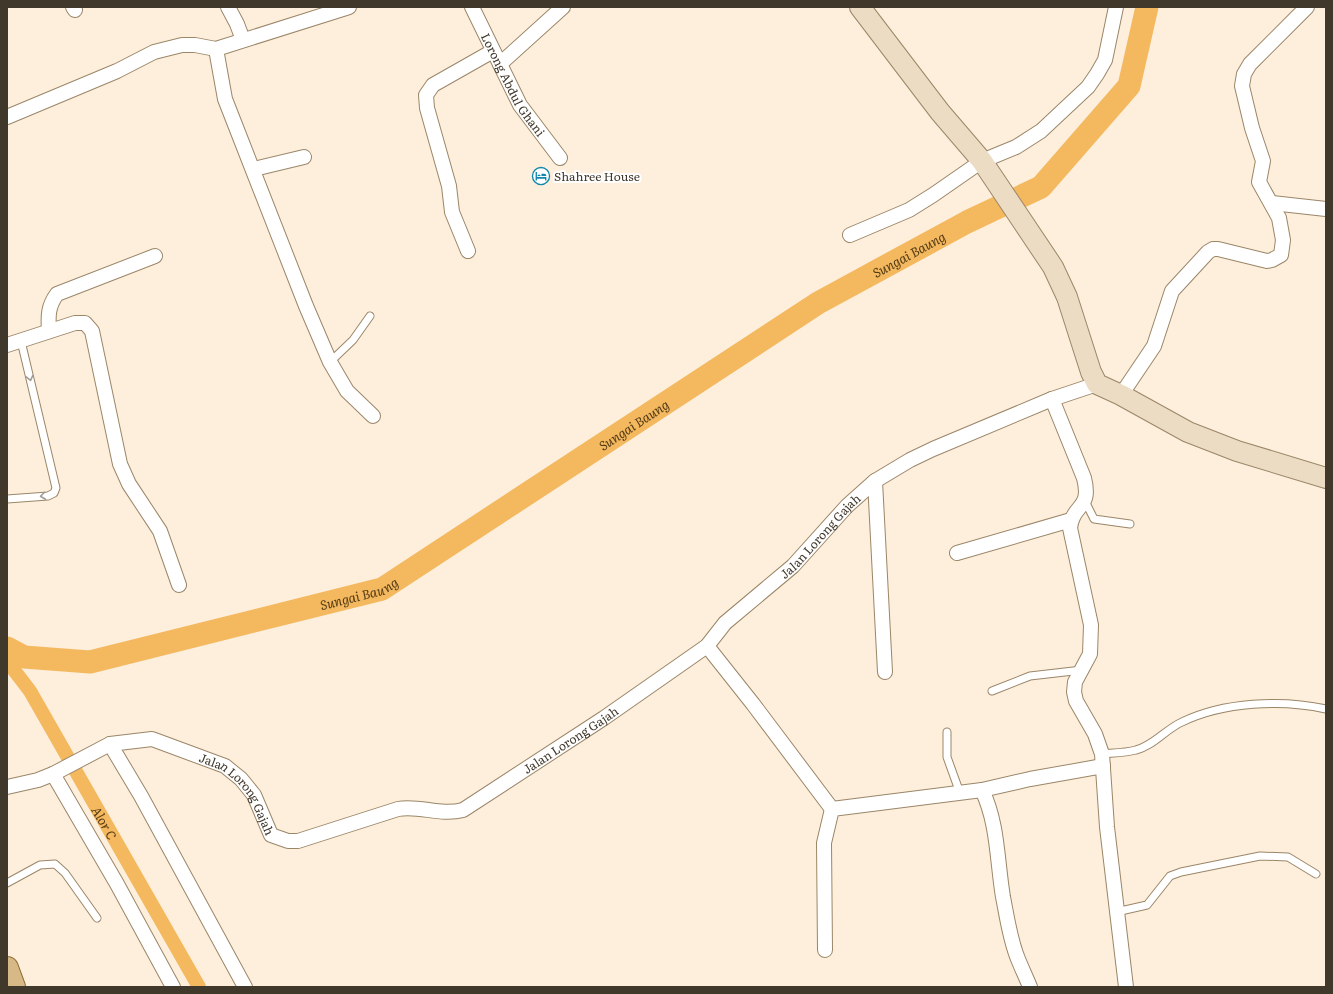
<svg xmlns="http://www.w3.org/2000/svg" width="1333" height="994" viewBox="0 0 1333 994" font-family="Literata,serif">
<rect width="100%" height="100%" fill="#fdefdc"/>
<g fill="none" stroke-linecap="round" stroke-linejoin="round">
<path stroke="#f4b85f" stroke-width="14" id="s1" d="M7,661L30,691L199,987"/>
<path stroke="#f4b85f" stroke-width="23" id="s2" d="M7,648L24,657L90,662L382,589L818,303L967,222L1041,187L1129,86L1147,7"/>
<g stroke="#9b8668" stroke-width="9">
<g id="lane">
<polyline points="330,362 353,340 370,316"/>
<polyline points="7,499 48,496 54,493 56,488 21,341"/>
<polyline points="1085,501 1094,519 1130,524"/>
<polyline points="992,691 1030,676 1082,670"/>
<polyline points="947,732 947,757 960,793"/>
<path d="M1102,754C1113,753 1125,753 1136,750C1153,746 1166,729 1182,722C1223,702 1282,699 1326,709"/>
<polyline points="7,883 40,865 55,864 65,873 97,918"/>
<polyline points="1116,912 1147,905 1170,876 1181,872 1260,856 1288,857 1316,874"/>
</g>
</g>
<g stroke="#9b8668" stroke-width="16">
<g id="street">
<polyline points="73,7 75,10"/>
<polyline points="228,7 237,24 243,40"/>
<path id="s3" d="M472,7L520,105L560,158"/>
<polyline points="216,49 225,99 306,306 330,362 347,391 373,416"/>
<polyline points="500,64 563,7"/>
<polyline points="7,117 117,71 154,52 182,45 195,45 216,49 349,7"/>
<polyline points="254,169 304,157"/>
<polyline points="1272,203 1326,209"/>
<polyline points="850,235 909,210 933,195 982,161 1016,147 1041,131 1088,87 1097,74 1105,60 1116,7"/>
<polyline points="468,251 452,212 449,186 427,108 426,95 433,85 493,51"/>
<path d="M49,331C48,316 48,306 57,294L155,256"/>
<polyline points="7,345 75,323 85,323 92,331 120,464 129,484 160,531 179,585"/>
<polyline points="1121,395 1154,346 1172,291 1208,252 1213,249 1218,249 1267,261 1272,260 1281,255 1283,240 1279,218 1259,182 1263,161 1252,128 1242,86 1244,74 1250,64 1307,7"/>
<path d="M1052,399L1084,478C1092,510 1073,503 1070,528L1091,625L1090,654L1075,682L1074,692L1076,701L1095,734L1102,754L1107,827L1126,987"/>
<polyline points="875,481 885,672"/>
<polyline points="957,553 1071,520"/>
<polyline points="707,646 753,704 832,809"/>
<polyline points="110,744 141,796 245,987"/>
<polyline points="53,774 117,884 173,987"/>
<path id="s4" d="M7,787L38,780L53,774L110,744L152,739L225,766L241,779L254,795L271,835L288,841H298L398,809C420,805 440,816 463,810L604,718L707,646L725,623L793,566L847,506L875,481L910,460L933,449L1052,399L1097,384"/>
<polyline points="982,790 1030,779 1103,766"/>
<path d="M825,950L824,843L832,809L982,790C998,823 997,861 1003,897C1007,917 1010,940 1018,959C1022,969 1026,977 1030,987"/>
</g>
</g>
<g stroke="#9b8668" stroke-width="22">
<polyline id="secondary" points="860,7 940,112 982,161 1053,267 1067,297 1091,372 1097,384 1121,395 1188,432 1237,451 1326,478"/>
</g>
<g stroke="#926d34" stroke-width="24">
<polyline id="primary" points="7,968 14,987"/>
</g>
<use href="#lane" stroke="#fff" stroke-width="7"/>
<use href="#street" stroke="#fff" stroke-width="14"/>
<use href="#secondary" stroke="#ebdcc3" stroke-width="20"/>
<use href="#primary" stroke="#d7b988" stroke-width="22"/>
</g>
<defs><path id="oneway-chevron" d="M-2-3.5L2.5 0L-2 3.5" fill="none" stroke-width="1.6" stroke-linecap="round" stroke-linejoin="round"/></defs>
<g stroke="#a09c96">
<use href="#oneway-chevron" transform="translate(30 378) rotate(77)"/>
<use href="#oneway-chevron" transform="translate(43 496) rotate(173)"/>
</g>
<defs>
<g id="hotel-ring" transform="scale(0.9)"><circle r="9.5" fill="#fff" stroke="#1088ac" stroke-width="1.5"/><path d="M-6-4.5h1.5V1H6V5H4.5V3h-9V5H-6ZM-4 0a1.8 1.8 0 1 1 3.6 0ZM.5 0V-2.5h3Q6-2.5 6 0Z" fill="#1088ac"/></g>
</defs>
<g fill-rule="evenodd">
<use href="#hotel-ring" x="541" y="176"/>
</g>
<g text-anchor="middle" dominant-baseline="central" stroke-width="4" stroke-linejoin="round" paint-order="stroke">
<g font-size="12" fill="#41382c" stroke="#fff">
<text stroke="none"><textPath href="#s3" startOffset="88">Lorong Abdul Ghani</textPath></text>
<text stroke="none"><textPath href="#s4" startOffset="968">Jalan Lorong Gajah</textPath></text>
<text stroke="none"><textPath href="#s4" startOffset="644">Jalan Lorong Gajah</textPath></text>
<text stroke="none"><textPath href="#s4" startOffset="261">Jalan Lorong Gajah</textPath></text>
</g>
<g font-size="12" fill="#41382c" stroke="#fff" text-anchor="start">
<text x="554" y="176">Shahree House</text>
</g>
<g font-size="13" font-style="italic" fill="#533b15" stroke="#fff">
<text stroke="none"><textPath href="#s2" startOffset="1011">Sungai Baung</textPath></text>
<text stroke="none"><textPath href="#s2" startOffset="687">Sungai Baung</textPath></text>
<text stroke="none"><textPath href="#s2" startOffset="363">Sungai Baung</textPath></text>
<text stroke="none"><textPath href="#s1" startOffset="189">Alor C</textPath></text>
</g>
</g>
<rect width="1333" height="994" fill="none" stroke="#41382c" stroke-width="16"/>
</svg>
